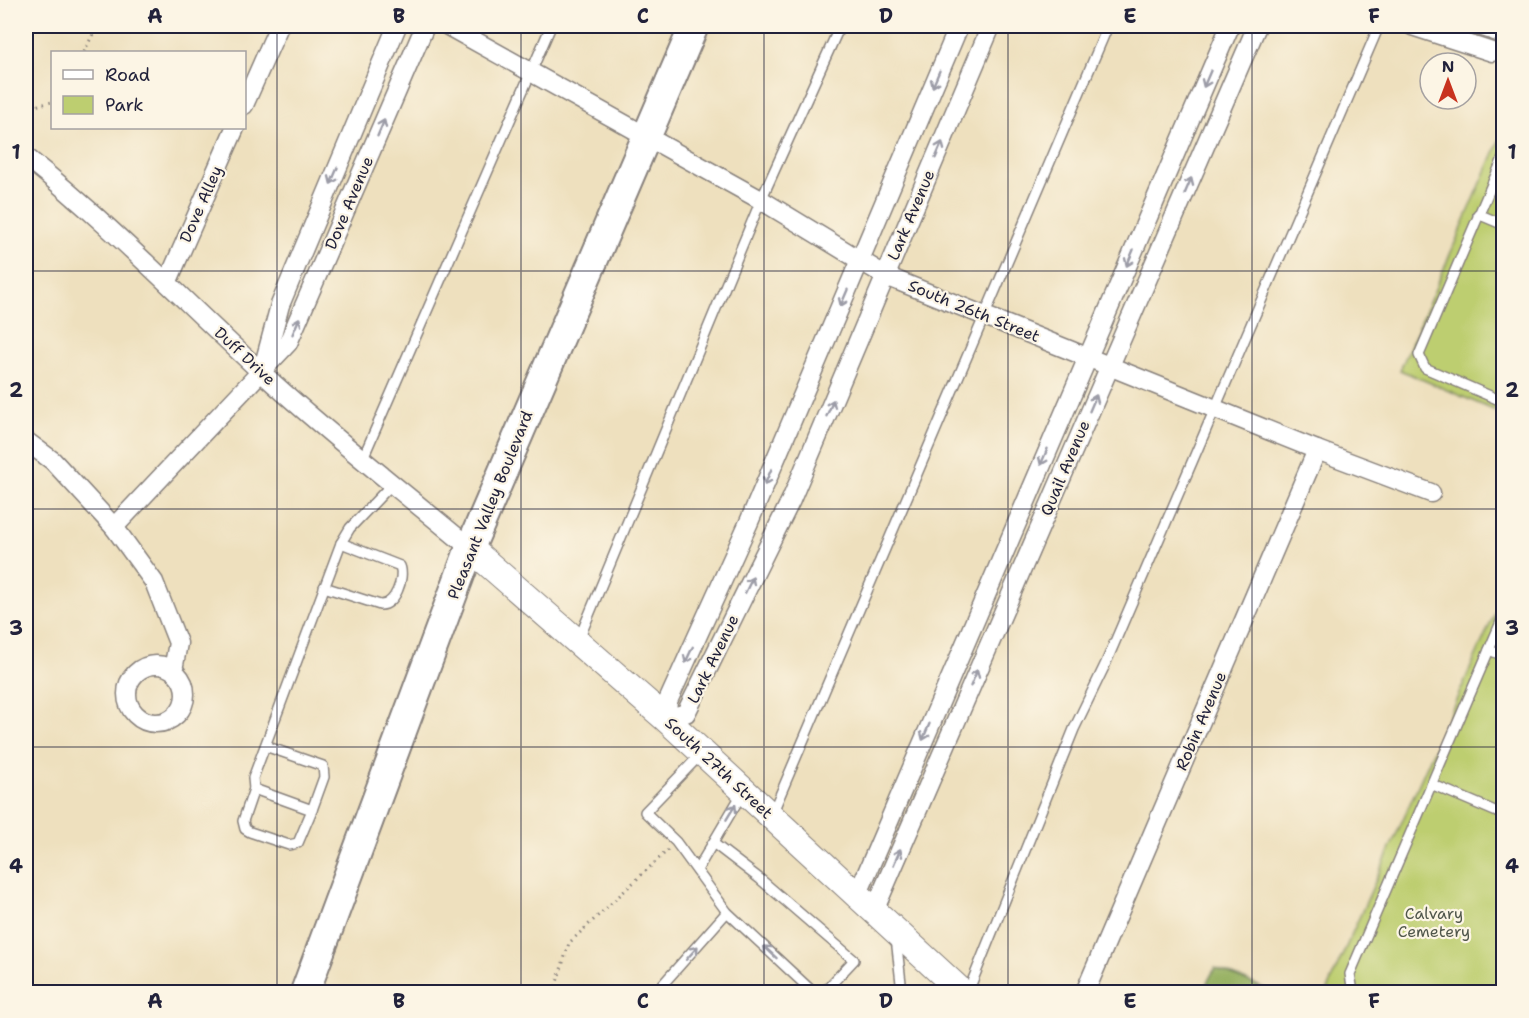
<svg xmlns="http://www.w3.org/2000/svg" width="1529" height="1018" viewBox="0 0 1529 1018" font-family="'Shantell Sans',sans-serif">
<rect width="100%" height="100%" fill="#fcf5e5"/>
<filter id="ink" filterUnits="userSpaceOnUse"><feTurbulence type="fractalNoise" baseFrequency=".0167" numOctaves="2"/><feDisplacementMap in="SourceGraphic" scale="12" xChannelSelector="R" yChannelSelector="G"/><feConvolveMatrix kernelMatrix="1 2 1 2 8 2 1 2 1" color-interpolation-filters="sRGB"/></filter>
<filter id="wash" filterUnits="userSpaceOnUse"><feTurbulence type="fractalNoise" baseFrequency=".008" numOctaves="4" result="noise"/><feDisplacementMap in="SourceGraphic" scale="24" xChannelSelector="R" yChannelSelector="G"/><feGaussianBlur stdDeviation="1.35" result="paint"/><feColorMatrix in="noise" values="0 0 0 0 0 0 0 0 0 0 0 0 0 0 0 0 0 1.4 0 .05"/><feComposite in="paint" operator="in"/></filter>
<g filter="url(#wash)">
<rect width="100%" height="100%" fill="#eee0be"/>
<g fill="#bdce70" stroke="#707856" stroke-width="1.5">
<polygon points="1503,132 1503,414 1400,370"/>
<polygon points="1503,595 1503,992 1326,992"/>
</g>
<polygon fill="#96b162" stroke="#5c6a4e" stroke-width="1.5" points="1215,968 1273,992 1202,992"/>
</g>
<g filter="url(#ink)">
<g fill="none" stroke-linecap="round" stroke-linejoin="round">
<g stroke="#88817c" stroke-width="12">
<g id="lane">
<polyline points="1466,26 1504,39"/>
<polyline points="1504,156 1419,355 1425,368 1504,402"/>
<polyline points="1478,214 1504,225"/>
<polyline points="363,458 551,26"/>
<path d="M324,587L380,605C395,606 405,578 400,566L341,543"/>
<polyline points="579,639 761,200 840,26"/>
<polyline points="1489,650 1504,656"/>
<polyline points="265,746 323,766 324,777 312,810 254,789 253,778 265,746 341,543 350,528 393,483"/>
<polyline points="701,754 645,812 676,842 727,912 813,992"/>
<polyline points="1431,784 1504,815"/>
<polyline points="254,789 243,821 245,829 250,832 289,845 298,843 312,810"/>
<polyline points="772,814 1108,26"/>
<polyline points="713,843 760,879 854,960 824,992"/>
<polyline points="697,870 743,792"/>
<polyline points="896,938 902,992"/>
<polyline points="656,992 727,912"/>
<polyline points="968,992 1074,729 1105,665 1379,26"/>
<polyline points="1353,992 1350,974 1504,615"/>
</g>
</g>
<g stroke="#88817c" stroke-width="21">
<g id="street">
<polyline points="448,26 761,200 886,276 1317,450 1431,493"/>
<polyline points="959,26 749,522 668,701 666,719 686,713 791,500 991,26"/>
<polyline points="1412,26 1492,52"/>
<polyline points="244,105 279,26"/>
<path d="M26,157C109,223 183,300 261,372C328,434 401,490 470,548"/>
<polyline points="168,281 235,128"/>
<polyline points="263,368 280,305 397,26"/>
<polyline points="26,441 53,461 114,527 154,582 178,643 173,670"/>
<polyline points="114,527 288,343 425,26"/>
<circle cx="156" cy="694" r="29"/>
<polyline points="857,896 1230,26"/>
<polyline points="874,911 1257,26"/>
<polyline points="1085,992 1317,450"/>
</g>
</g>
<g stroke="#88817c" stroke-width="28">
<polyline id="secondary" points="470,548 666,719 962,992"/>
</g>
<g stroke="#88817c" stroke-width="32">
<polyline id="primary" points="305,992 470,548 694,26"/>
</g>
<g stroke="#88817c" stroke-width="3" stroke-dasharray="1.5 4.5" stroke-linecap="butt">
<polyline points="84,52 97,26"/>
<polyline points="26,108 52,102"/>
<polyline points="554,992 569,943 668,850"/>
</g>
<use href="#lane" stroke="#fff" stroke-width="9"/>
<use href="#street" stroke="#fff" stroke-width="18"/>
<use href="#secondary" stroke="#fff" stroke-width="26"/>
<use href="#primary" stroke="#fff" stroke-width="28"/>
</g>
<defs><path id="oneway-shaft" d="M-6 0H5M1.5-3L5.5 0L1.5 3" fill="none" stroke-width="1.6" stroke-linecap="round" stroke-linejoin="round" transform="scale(1.5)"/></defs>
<g stroke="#9c9ca7">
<use href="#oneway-shaft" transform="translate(936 79) rotate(113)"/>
<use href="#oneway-shaft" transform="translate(1207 79) rotate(113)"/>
<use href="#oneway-shaft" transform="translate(381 128) rotate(-67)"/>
<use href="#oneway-shaft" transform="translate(939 150) rotate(-67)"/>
<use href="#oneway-shaft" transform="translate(334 176) rotate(113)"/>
<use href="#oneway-shaft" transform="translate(1188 186) rotate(-67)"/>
<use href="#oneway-shaft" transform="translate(1130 258) rotate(113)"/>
<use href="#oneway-shaft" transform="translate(844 298) rotate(113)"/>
<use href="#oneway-shaft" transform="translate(296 326) rotate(-67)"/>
<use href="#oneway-shaft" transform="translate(1093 403) rotate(-67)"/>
<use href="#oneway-shaft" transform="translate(830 408) rotate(-67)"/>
<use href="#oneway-shaft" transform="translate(1044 457) rotate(113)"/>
<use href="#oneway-shaft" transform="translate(768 477) rotate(113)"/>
<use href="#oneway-shaft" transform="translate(749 585) rotate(-64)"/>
<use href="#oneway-shaft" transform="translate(689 655) rotate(115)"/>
<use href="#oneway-shaft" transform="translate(974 678) rotate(-67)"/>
<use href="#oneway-shaft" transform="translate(926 732) rotate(113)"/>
<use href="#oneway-shaft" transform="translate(731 812) rotate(-59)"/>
<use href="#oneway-shaft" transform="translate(897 857) rotate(-67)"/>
<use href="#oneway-shaft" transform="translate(770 952) rotate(-137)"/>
<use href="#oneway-shaft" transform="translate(692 953) rotate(-49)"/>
</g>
</g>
<path fill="none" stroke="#22223b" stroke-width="1.5" stroke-opacity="0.55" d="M277,26V992M521,26V992M764,26V992M1008,26V992M1252,26V992M26,271H1504M26,509H1504M26,747H1504"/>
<g text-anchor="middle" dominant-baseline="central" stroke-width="4.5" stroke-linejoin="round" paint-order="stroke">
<g font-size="16" fill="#22223b" stroke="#fcf5e5">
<text transform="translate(349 203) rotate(-67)">Dove Avenue</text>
<text transform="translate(201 204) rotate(-66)">Dove Alley</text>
<text transform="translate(911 215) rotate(-67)">Lark Avenue</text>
<text transform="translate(974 311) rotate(22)">South 26th Street</text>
<text transform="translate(245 356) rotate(43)">Duff Drive</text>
<text transform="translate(1065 468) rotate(-67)">Quail Avenue</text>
<text transform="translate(490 505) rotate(-68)">Pleasant Valley Boulevard</text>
<text transform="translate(713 659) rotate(-64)">Lark Avenue</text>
<text transform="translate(1201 721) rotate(-67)">Robin Avenue</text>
<text transform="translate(719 768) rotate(43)">South 27th Street</text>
</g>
<g font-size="16" fill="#50564b" stroke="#fcf5e5">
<text x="1434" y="913">Calvary<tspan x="1434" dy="18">Cemetery</tspan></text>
</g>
</g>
<rect width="1529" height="1018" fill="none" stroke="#fcf5e5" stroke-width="66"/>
<rect x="51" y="51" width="195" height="78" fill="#fcf5e5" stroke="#a5a1a1" stroke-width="1.5"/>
<rect x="63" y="70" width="30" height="9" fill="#ffffff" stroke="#a5a1a1" stroke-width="1.5"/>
<text x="105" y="81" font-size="18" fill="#22223b">Road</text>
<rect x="63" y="96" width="30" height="18" fill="#bdce70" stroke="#a5a1a1" stroke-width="1.5"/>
<text x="105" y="111" font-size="18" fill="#22223b">Park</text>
<g transform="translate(1448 81)"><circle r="28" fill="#fcf5e5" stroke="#a5a1a1" stroke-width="1.5"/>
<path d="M0-4.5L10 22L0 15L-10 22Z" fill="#c8321e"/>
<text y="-9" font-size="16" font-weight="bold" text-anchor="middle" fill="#22223b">N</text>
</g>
<rect x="33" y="33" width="1463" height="952" fill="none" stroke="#22223b" stroke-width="2"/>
<g font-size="20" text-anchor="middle" font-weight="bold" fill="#22223b">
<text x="155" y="23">A</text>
<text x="399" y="23">B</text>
<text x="643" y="23">C</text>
<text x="886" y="23">D</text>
<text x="1130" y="23">E</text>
<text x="1374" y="23">F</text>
<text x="16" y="159">1</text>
<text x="1512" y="159">1</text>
<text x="16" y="397">2</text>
<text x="1512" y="397">2</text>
<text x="16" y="635">3</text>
<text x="1512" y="635">3</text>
<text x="16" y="873">4</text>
<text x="1512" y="873">4</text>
<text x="155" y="1008">A</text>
<text x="399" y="1008">B</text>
<text x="643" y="1008">C</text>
<text x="886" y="1008">D</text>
<text x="1130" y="1008">E</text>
<text x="1374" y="1008">F</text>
</g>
</svg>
